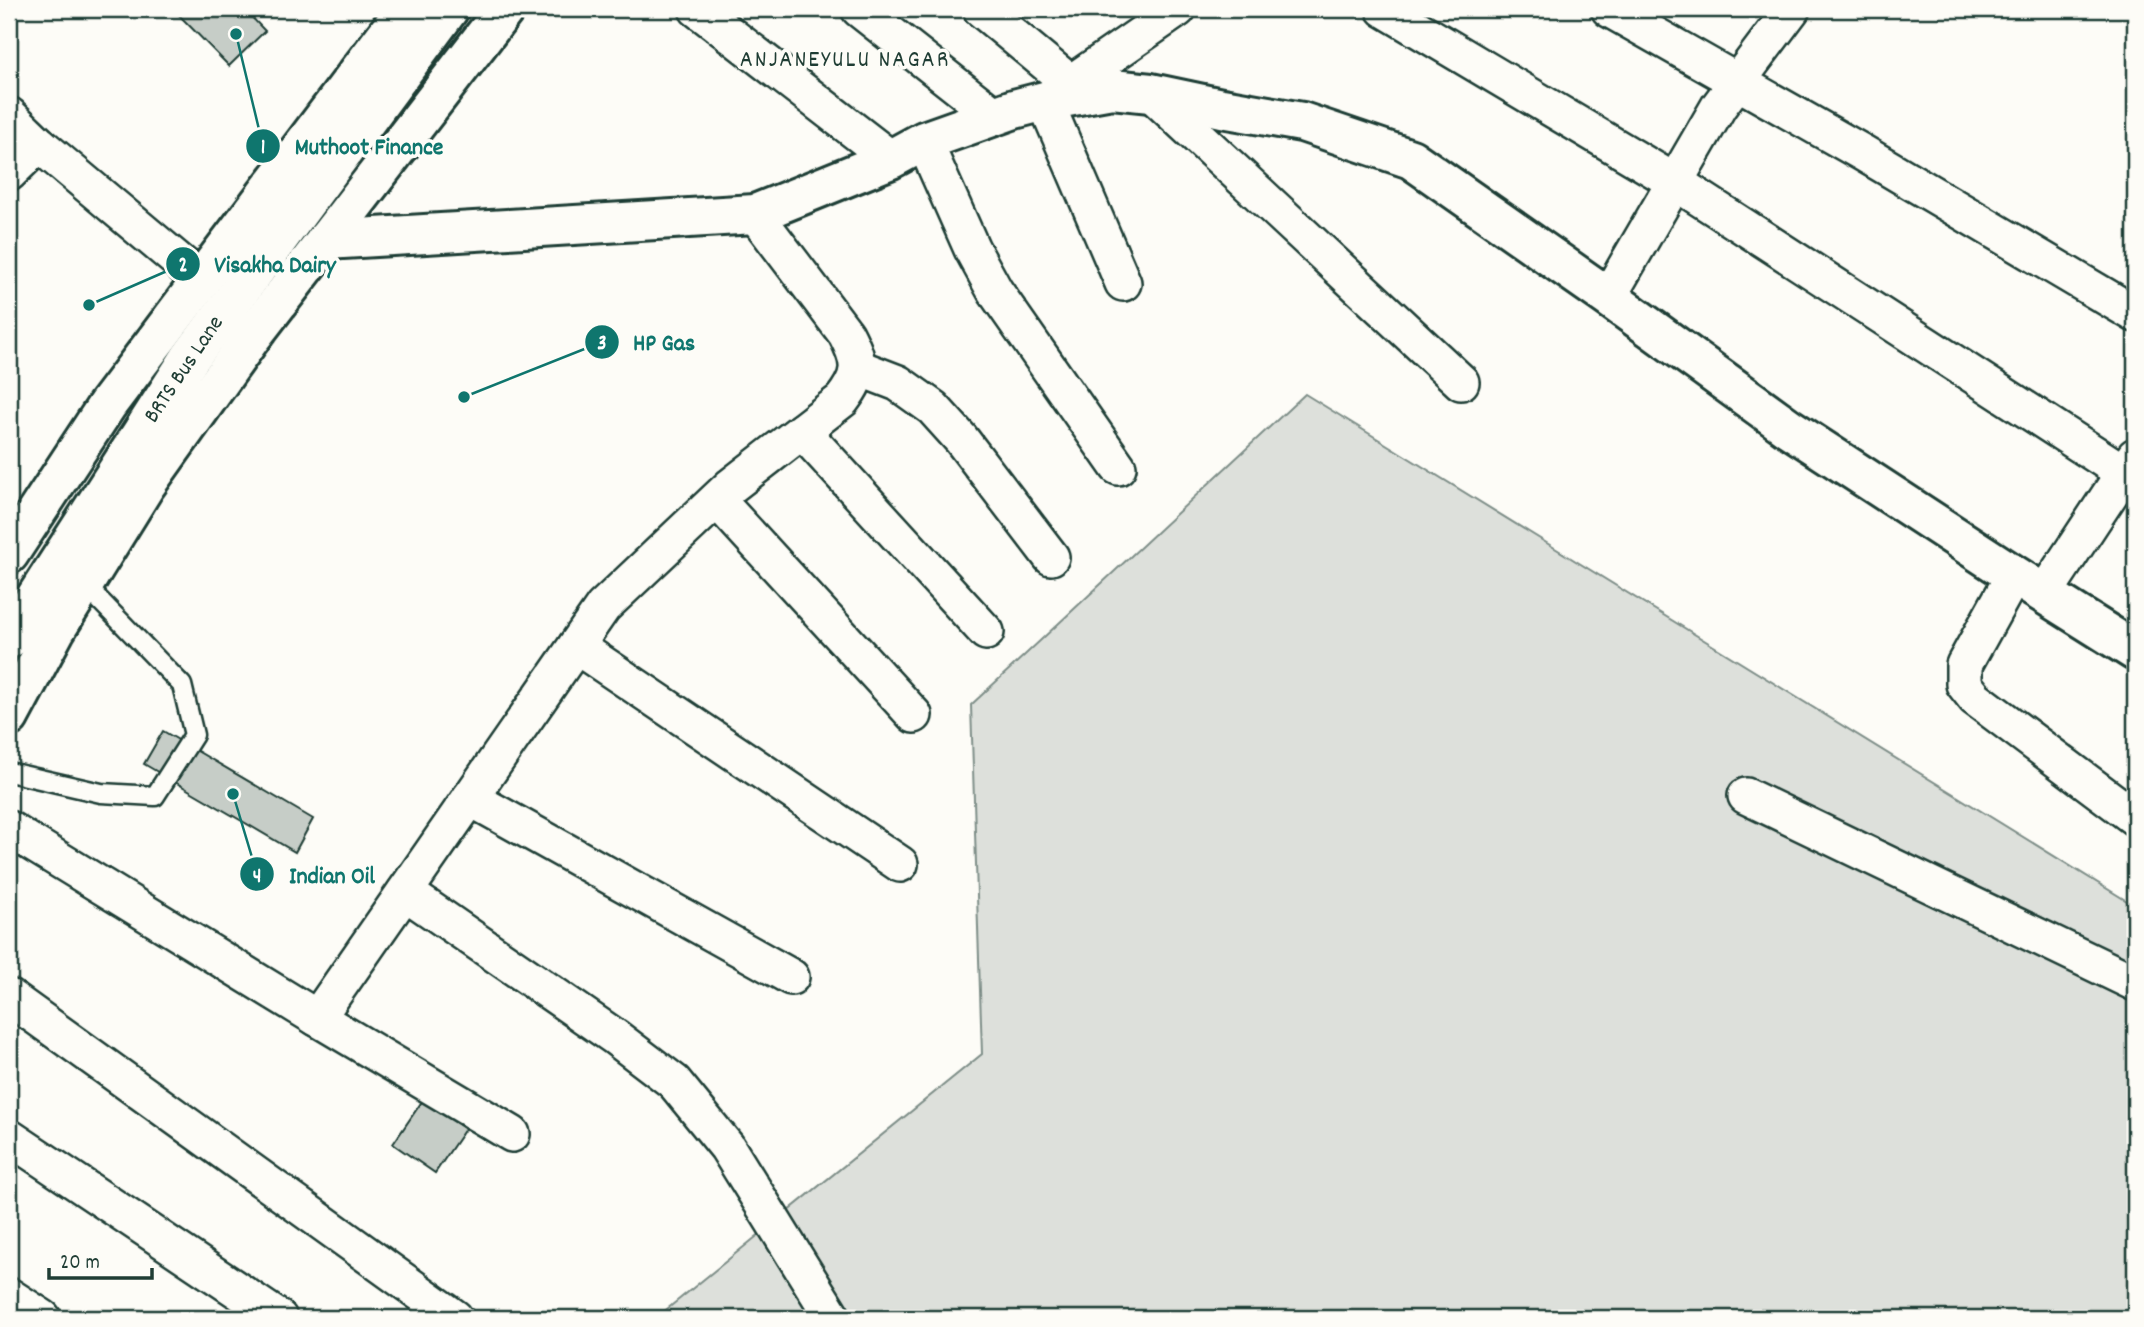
<svg xmlns="http://www.w3.org/2000/svg" width="2144" height="1327" viewBox="0 0 2144 1327" font-family="Dekko,sans-serif">
<rect width="100%" height="100%" fill="#fdfcf7"/>
<filter id="ink" filterUnits="userSpaceOnUse"><feTurbulence type="fractalNoise" baseFrequency=".0143" numOctaves="2"/><feDisplacementMap in="SourceGraphic" scale="14" xChannelSelector="R" yChannelSelector="G"/><feConvolveMatrix kernelMatrix="1 2 1 2 8 2 1 2 1" color-interpolation-filters="sRGB"/></filter>
<g filter="url(#ink)">
<polygon fill="#dde0db" stroke="#7e8e88" stroke-width="2" points="1305,394 2135,906 2135,1318 656,1318 982,1054 971,705"/>
<g fill="#c6cdc7" stroke="#1f3d34" stroke-width="2">
<polygon points="173,9 244,9 265,31 229,66"/>
<polygon points="163,731 313,819 295,852 144,764"/>
<polygon points="423,1100 465,1129 435,1173 393,1144"/>
</g>
<g fill="none" stroke-linecap="round" stroke-linejoin="round">
<g stroke="#1f3d34" stroke-width="23">
<polyline id="lane" points="9,772 101,793 155,796 194,735 182,685 84,584"/>
</g>
<g stroke="#1f3d34" stroke-width="40">
<g id="street">
<polyline points="697,9 891,159"/>
<polyline points="859,9 995,116"/>
<polyline points="981,9 1070,83"/>
<polyline points="1384,9 1675,182 2135,480"/>
<polyline points="1609,9 1863,153 2135,314"/>
<polyline points="1151,93 1461,382"/>
<polyline points="9,115 39,144 201,280"/>
<polyline points="924,141 972,249 995,291 1118,467"/>
<polyline points="9,173 39,144"/>
<polyline points="1123,283 1045,101 1178,9"/>
<polyline points="1608,297 1719,106 1792,9"/>
<polyline points="859,368 898,383 933,408 961,439 1051,557"/>
<polyline points="802,431 986,632"/>
<polyline points="717,500 914,715"/>
<polyline points="2014,575 1964,665 1964,684 1975,698 2135,818"/>
<polyline points="2044,594 2135,456"/>
<polyline points="576,646 900,864"/>
<polyline points="1746,796 2135,983"/>
<polyline points="470,798 791,977"/>
<path d="M9,829L317,1018L603,607L731,486L842,400C862,374 861,363 846,334L755,214"/>
<polyline points="405,892 615,1037 674,1082 727,1147 833,1318"/>
<polyline points="9,997 455,1318"/>
<polyline points="317,1018 512,1134"/>
<polyline points="9,1137 279,1318"/>
<polyline points="9,1296 43,1318"/>
</g>
</g>
<g stroke="#1f3d34" stroke-width="44">
<polyline id="secondary" points="326,240 755,214 891,159 924,141 1014,109 1045,101 1112,89 1151,93 1222,108 1302,122 1411,159 1608,297 1789,428 2014,575 2135,651"/>
</g>
<g stroke="#1f3d34" stroke-width="44">
<g id="primary">
<polyline points="9,554 107,405 406,9"/>
<polyline points="9,639 190,358 449,9"/>
<polyline points="9,717 55,631 145,486 250,339 505,9"/>
</g>
</g>
<use href="#lane" stroke="#fdfcf7" stroke-width="18"/>
<use href="#street" stroke="#fdfcf7" stroke-width="35"/>
<use href="#secondary" stroke="#fdfcf7" stroke-width="38"/>
<use href="#primary" stroke="#fdfcf7" stroke-width="38"/>
</g>
</g>
<g text-anchor="middle" dominant-baseline="central" stroke-width="7" stroke-linejoin="round" paint-order="stroke">
<g font-size="23" fill="#1f3d34" stroke="#fdfcf7">
<text transform="translate(185 370) rotate(-56)">BRTS Bus Lane</text>
</g>
<g font-size="24" letter-spacing="2" fill="#1f3d34" stroke="#fdfcf7">
<text x="845" y="61">ANJANEYULU NAGAR</text>
</g>
</g>
<path fill="none" stroke="#0f766e" stroke-width="2.5" d="M236 34L263 146M89 305L183 264M464 397L602 342M233 794L257 874"/>
<g fill="#0f766e" stroke="#fdfcf7" stroke-width="2.5">
<circle cx="236" cy="34" r="7"/>
<circle cx="89" cy="305" r="7"/>
<circle cx="464" cy="397" r="7"/>
<circle cx="233" cy="794" r="7"/>
<circle cx="263" cy="146" r="18"/>
<circle cx="183" cy="264" r="18"/>
<circle cx="602" cy="342" r="18"/>
<circle cx="257" cy="874" r="18"/>
</g>
<g font-size="21" text-anchor="middle" font-weight="bold" fill="#fff">
<text x="263" y="153">1</text>
<text x="183" y="271">2</text>
<text x="602" y="349">3</text>
<text x="257" y="882">4</text>
</g>
<g font-size="24" text-anchor="middle" font-weight="bold" fill="#0f766e" stroke="#fdfcf7" stroke-width="7" stroke-linejoin="round" paint-order="stroke">
<text x="369" y="154">Muthoot Finance</text>
<text x="275" y="272">Visakha Dairy</text>
<text x="664" y="350">HP Gas</text>
<text x="332" y="883">Indian Oil</text>
</g>
<rect width="2144" height="1327" fill="none" stroke="#fdfcf7" stroke-width="35"/>
<rect x="18" y="18" width="2109" height="1292" fill="none" stroke="#1f3d34" stroke-width="2.5" filter="url(#ink)"/>
<path d="M49 1268v10h103v-10" fill="none" stroke="#1f3d34" stroke-width="3.5"/>
<text x="60" y="1268" font-size="21" fill="#1f3d34" stroke="#fdfcf7" stroke-width="5" paint-order="stroke">20 m</text>
</svg>
